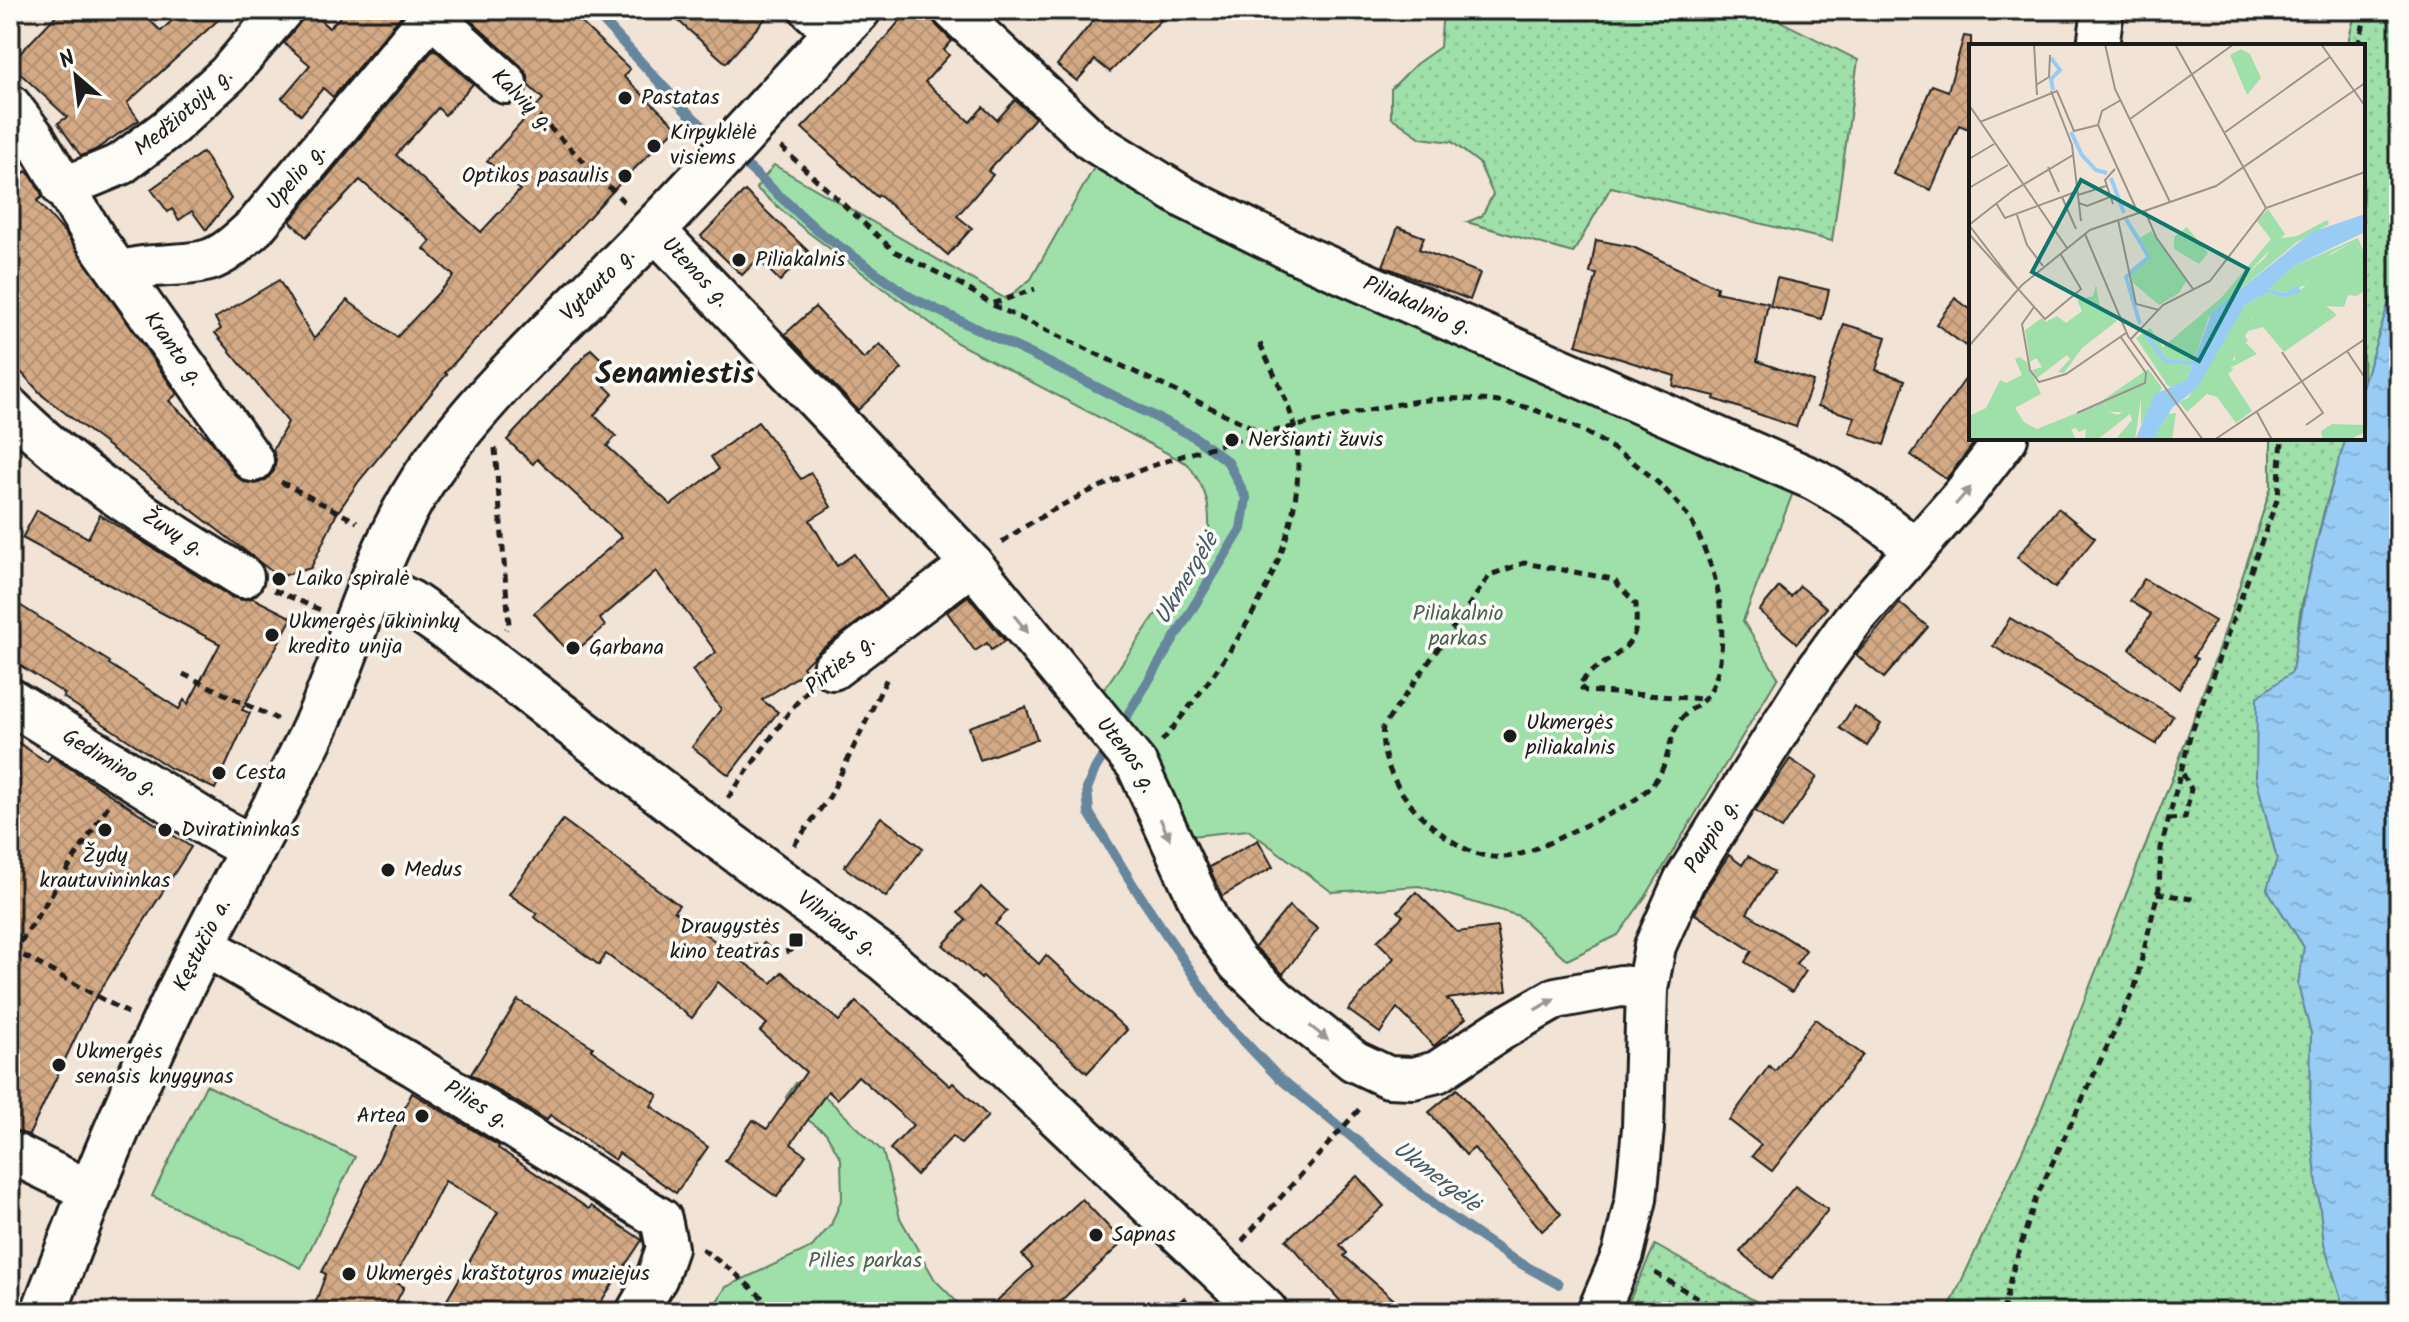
<svg xmlns="http://www.w3.org/2000/svg" width="2409" height="1322" viewBox="0 0 2409 1322" font-family="Kalam,sans-serif">
<defs>
<pattern id="grass-dots" width="8" height="8" patternUnits="userSpaceOnUse" patternTransform="scale(2)"><rect width="8" height="8" fill="#9fe0aa"/><path d="M2 2h.1M6 6h.1" fill="none" stroke="#88c092" stroke-width="1.8" stroke-linecap="round"/></pattern>
<pattern id="water-ripples" width="26" height="14" patternUnits="userSpaceOnUse" patternTransform="scale(2)"><rect width="26" height="14" fill="#98ccf5"/><path d="M2 4q2-2 4 0t4 0M15 11q2-2 4 0t4 0" fill="none" stroke="#82afd1"/></pattern>
<pattern id="building-cross-hatch" width="8" height="8" patternUnits="userSpaceOnUse" patternTransform="scale(2)"><rect width="8" height="8" fill="#d4aa86"/><path d="M0 0l8 8M0 8l8-8" fill="none" stroke="#b59273"/></pattern>
</defs>
<rect width="100%" height="100%" fill="#f1e3d5"/>
<filter id="ink" filterUnits="userSpaceOnUse"><feTurbulence type="fractalNoise" baseFrequency=".0125" numOctaves="2"/><feDisplacementMap in="SourceGraphic" scale="16" xChannelSelector="R" yChannelSelector="G"/><feConvolveMatrix kernelMatrix="1 2 1 2 8 2 1 2 1" color-interpolation-filters="sRGB"/></filter>
<g filter="url(#ink)">
<g fill="url(#grass-dots)" stroke="#5e7e63" stroke-width="2">
<polygon points="1443,10 1758,10 1858,60 1832,241 1611,187 1573,253 1467,222 1482,216 1493,194 1479,163 1452,142 1421,138 1391,117 1391,89 1416,64 1440,47"/>
<polygon points="2356,10 2399,10 2399,289 2390,299 2363,384 2363,46 2347,46"/>
<polygon points="2271,438 2346,438 2324,511 2300,613 2292,673 2256,777 2277,859 2267,889 2304,947 2298,985 2311,1033 2310,1123 2324,1243 2345,1312 1947,1312 2039,1115 2176,768 2228,622 2271,487"/>
<polygon points="1655,1245 1775,1312 1624,1312"/>
</g>
<g fill="#9fe0aa" stroke="#5e7e63" stroke-width="2">
<path d="M1100,157L1794,490L1743,621L1778,677L1646,896L1618,935L1567,960L1519,916L1419,886L1332,892L1248,830L1182,837L1100,695L1209,537C1210,504 1208,492 1188,464L957,343L805,230L756,188L774,165L1006,299L1031,279Z"/>
<polygon points="808,1080 883,1152 900,1218 935,1280 967,1312 710,1312 726,1287 812,1247 831,1225 842,1198 841,1159 826,1133 787,1105 786,1097 796,1083"/>
<polygon points="206,1085 355,1157 301,1268 152,1196"/>
</g>
<path fill="url(#water-ripples)" stroke="#66869e" stroke-width="2" d="M2399,289V1312H2345L2324,1243L2310,1123L2311,1033L2298,985L2304,947L2267,889L2277,859L2256,777L2257,697L2292,672C2303,592 2322,515 2346,438H2363V384L2390,299Z"/>
<g fill="none" stroke-linecap="round" stroke-linejoin="round">
<g stroke="#66869e" stroke-width="10">
<polyline points="593,10 685,110 722,144"/>
<polyline points="737,157 818,231 910,297 1049,363 1193,436 1228,462 1246,498 1241,529 1119,729"/>
<polyline points="1109,746 1095,769 1087,789 1089,813 1133,885 1223,1019 1277,1076 1444,1212 1511,1258 1558,1284"/>
</g>
</g>
<g fill="url(#building-cross-hatch)" stroke="#1c1c1c" stroke-width="2">
<polygon points="61,10 139,10 161,31 183,10 229,10 127,103 139,120 95,150 81,156 58,123 67,117 10,64"/>
<polygon points="309,10 329,28 347,10 403,10 403,14 333,97 323,88 301,115 282,98 310,65 284,43"/>
<polygon points="459,10 568,10 630,69 624,77 677,127 623,180 445,373 447,374 359,481 336,515 311,568 279,577 43,396 10,360 10,173 17,180 26,171 31,176 41,193 42,197 37,201 65,233 177,394 169,401 212,442 235,475 244,482 256,484 266,480 274,471 276,460 273,450 288,422 215,333 221,329 215,318 279,280 314,339 347,300 397,337 454,276 424,249 431,241 360,180 306,237 290,221 434,49 473,84 445,115 438,108 396,155 481,232 520,190 487,161 543,99 528,85 528,75 521,66"/>
<polygon points="666,10 773,10 726,63"/>
<polygon points="909,10 931,10 931,17 937,26 952,41 944,50 949,55 925,82 970,122 983,107 997,120 1015,100 1035,118 988,171 993,175 957,216 972,228 948,255 879,195 877,197 802,128 849,80"/>
<polygon points="1102,10 1171,10 1110,72 1095,60 1077,81 1057,65"/>
<polygon points="1964,36 1971,37 1971,130 1959,125 1931,190 1893,174 1932,85 1948,91"/>
<polygon points="203,152 231,199 206,230 192,211 179,220 172,209 168,212 151,189"/>
<polygon points="745,191 808,251 780,281 758,259 742,275 701,236"/>
<polygon points="1398,227 1424,237 1419,249 1480,273 1470,300 1383,266"/>
<polygon points="1596,240 1633,247 1717,287 1716,292 1768,303 1757,361 1813,381 1796,427 1714,399 1715,396 1673,386 1675,376 1576,345 1597,274 1590,273"/>
<polygon points="1777,278 1829,290 1822,319 1770,306"/>
<polygon points="1955,298 1971,310 1971,350 1936,324"/>
<polygon points="815,307 864,359 880,344 902,369 858,410 785,334"/>
<polygon points="1844,324 1886,337 1876,370 1905,380 1884,445 1849,433 1855,417 1818,406"/>
<polygon points="591,349 616,373 605,386 613,394 594,415 616,436 607,446 671,505 719,469 711,457 758,422 801,479 811,473 831,507 810,520 837,566 854,554 887,600 819,651 803,667 806,671 762,700 778,712 729,775 692,747 721,709 692,670 716,652 656,571 600,619 605,626 571,655 534,613 622,537 537,459 533,464 507,440"/>
<polygon points="1971,371 1971,438 1978,438 1946,479 1911,455"/>
<polygon points="2058,508 2095,538 2055,588 2017,557"/>
<polygon points="37,510 88,538 100,515 231,597 242,600 253,598 292,618 242,710 250,713 215,789 170,768 63,697 65,694 10,659 10,599 110,662 109,664 179,709 184,700 188,704 220,644 22,538"/>
<polygon points="2144,579 2215,621 2193,657 2197,659 2179,689 2130,649 2151,614 2130,601"/>
<polygon points="1800,586 1827,608 1797,643 1759,611 1779,587 1791,597"/>
<polygon points="968,596 1005,641 991,650 987,643 975,651 947,612"/>
<polygon points="1900,603 1928,627 1884,678 1856,655"/>
<polygon points="2010,618 2173,716 2156,744 1993,646"/>
<polygon points="1854,706 1881,724 1867,746 1840,728"/>
<polygon points="1026,707 1037,739 980,760 969,727"/>
<polygon points="10,737 47,762 51,756 191,847 91,1005 29,1135 10,1129"/>
<polygon points="1790,759 1817,777 1782,829 1755,811"/>
<polygon points="881,817 923,848 886,897 844,867"/>
<polygon points="563,820 679,905 674,911 772,983 782,972 839,1021 856,1002 950,1086 953,1083 988,1116 961,1144 953,1136 916,1175 890,1149 913,1125 858,1076 837,1099 828,1091 791,1144 806,1155 777,1197 725,1161 753,1120 767,1129 806,1072 760,1031 767,1024 718,982 692,1018 606,954 599,965 534,917 537,914 509,894"/>
<polygon points="1258,840 1273,867 1222,896 1209,867"/>
<polygon points="1729,855 1742,865 1748,856 1774,872 1747,913 1806,950 1796,964 1806,971 1792,992 1745,962 1752,951 1695,914 1704,892"/>
<polygon points="981,887 1007,911 995,924 1039,964 1046,955 1127,1030 1087,1073 983,976 981,979 943,945 966,920 958,913"/>
<polygon points="1416,892 1457,932 1497,927 1507,991 1447,999 1466,1018 1434,1046 1397,1008 1380,1033 1348,1010 1394,958 1377,941 1403,916 1398,911"/>
<polygon points="1289,906 1318,929 1283,974 1255,947"/>
<polygon points="518,1000 593,1047 591,1050 658,1095 651,1106 708,1147 676,1193 619,1153 615,1160 550,1115 547,1120 471,1074"/>
<polygon points="1815,1019 1863,1055 1772,1171 1752,1156 1761,1145 1729,1120 1769,1066 1775,1071"/>
<polygon points="1457,1089 1561,1214 1542,1231 1474,1148 1466,1155 1429,1112"/>
<polygon points="412,1093 499,1146 498,1148 589,1209 591,1206 642,1240 594,1312 468,1312 447,1300 498,1212 445,1181 393,1281 404,1287 391,1312 312,1312 326,1274 322,1272"/>
<polygon points="1357,1176 1384,1206 1340,1245 1347,1253 1344,1256 1408,1312 1350,1312 1286,1240"/>
<polygon points="1795,1186 1828,1210 1772,1279 1740,1252"/>
<polygon points="1082,1199 1123,1242 1049,1312 985,1312 1033,1267 1022,1255"/>
</g>
<g fill="none" stroke-linecap="round" stroke-linejoin="round">
<g stroke="#1c1c1c" stroke-width="46">
<g id="minor">
<polyline points="425,10 506,83"/>
<polyline points="811,10 837,33"/>
<path id="s1" d="M953,10L1093,141L1185,198L1301,255L1815,480C1851,500 1883,521 1914,549"/>
<polyline points="2098,46 2103,10"/>
<path id="s2" d="M10,105L34,137L98,243L253,461"/>
<path id="s3" d="M63,188L121,164L169,128L228,74L282,10"/>
<path id="s4" d="M654,229L972,564L1137,765L1209,922L1238,963L1278,1001L1354,1061L1388,1077L1413,1078L1437,1072L1502,1029L1556,998L1621,986L1647,989"/>
<path id="s5" d="M120,272C150,262 182,268 209,260C227,254 241,239 255,227L431,16"/>
<path id="s6" d="M10,408C78,477 161,526 243,577"/>
<polyline points="833,669 972,564"/>
<path id="s7" d="M202,944L414,1066L661,1219L667,1248L657,1277L637,1312"/>
<polyline points="10,1152 90,1191"/>
<path id="s8" d="M1598,1312L1623,1254L1636,1199L1643,1128L1647,989L1655,946L1684,881L1818,668L1852,621L1964,494L2007,438"/>
</g>
</g>
<g stroke="#1c1c1c" stroke-width="50">
<g id="primary">
<path id="s9" d="M373,584L410,603L452,632L707,828L886,960L979,1040L1265,1312"/>
<path id="s10" d="M10,701L210,825L253,849"/>
<path id="s11" d="M44,1312C80,1217 118,1123 161,1030C206,931 262,836 310,738C352,649 375,547 432,467C490,385 569,316 639,244C714,168 785,88 858,10"/>
</g>
</g>
<g stroke="#1c1c1c" stroke-width="5" stroke-dasharray="8 6" stroke-linecap="butt">
<polyline points="2358,46 2367,10"/>
<polyline points="529,107 627,205"/>
<polyline points="781,147 894,251 960,284 992,304 1035,289"/>
<polyline points="993,305 1262,432"/>
<polyline points="495,448 509,625 506,629"/>
<polyline points="281,482 357,522"/>
<path d="M1002,542C1100,473 1208,445 1324,420C1369,410 1417,397 1464,399C1488,400 1518,403 1540,412C1592,431 1657,471 1688,517C1699,533 1705,551 1712,569C1723,600 1728,664 1709,693C1702,705 1686,710 1679,722C1669,738 1669,759 1659,775C1641,805 1601,817 1571,832C1515,860 1489,872 1436,829C1406,806 1378,765 1383,727L1490,575L1524,563L1613,579L1636,604C1636,613 1637,623 1635,631C1628,657 1591,664 1579,686L1586,691L1704,699"/>
<polyline points="274,590 323,611"/>
<polyline points="183,674 277,719"/>
<path d="M1162,741C1230,658 1315,543 1295,430C1290,403 1269,365 1258,339"/>
<polyline points="728,798 792,708 808,690"/>
<polyline points="108,806 15,951 128,1013"/>
<polyline points="2168,819 2185,818 2191,789 2180,768"/>
<polyline points="794,845 830,796 888,676"/>
<polyline points="2157,893 2198,900"/>
<polyline points="749,947 762,943 775,955 798,948 803,943"/>
<polyline points="1242,1241 1363,1105"/>
<polyline points="702,1249 736,1274 778,1312"/>
<polyline points="1655,1273 1722,1312"/>
<polyline points="1170,1312 1190,1294"/>
<polyline points="2003,1312 2011,1276 2036,1198 2135,987 2159,888 2161,848 2190,737 2278,497 2282,438"/>
</g>
<use href="#minor" stroke="#fdfcf7" stroke-width="40"/>
<use href="#primary" stroke="#fdfcf7" stroke-width="44"/>
</g>
<defs><path id="oneway-solid" d="M-6-.8H1V-3.2L6.5 0L1 3.2V.8H-6Z" transform="scale(2)"/></defs>
<g fill="#989794">
<use href="#oneway-solid" transform="translate(1963 496) rotate(-49)"/>
<use href="#oneway-solid" transform="translate(1021 624) rotate(51)"/>
<use href="#oneway-solid" transform="translate(1165 829) rotate(66)"/>
<use href="#oneway-solid" transform="translate(1545 1004) rotate(-30)"/>
<use href="#oneway-solid" transform="translate(1319 1033) rotate(38)"/>
</g>
</g>
<g fill="#1c1c1c" stroke="#fdfcf7" stroke-width="3">
<circle cx="625" cy="98" r="8"/>
<circle cx="654" cy="146" r="8"/>
<circle cx="625" cy="176" r="8"/>
<circle cx="739" cy="260" r="8"/>
<circle cx="1232" cy="440" r="8"/>
<circle cx="279" cy="579" r="8"/>
<circle cx="272" cy="635" r="8"/>
<circle cx="573" cy="648" r="8"/>
<circle cx="1510" cy="736" r="8"/>
<circle cx="219" cy="773" r="8"/>
<circle cx="105" cy="830" r="8"/>
<circle cx="165" cy="830" r="8"/>
<circle cx="388" cy="870" r="8"/>
<rect x="788" y="932" width="16" height="16" rx="4"/>
<circle cx="59" cy="1065" r="8"/>
<circle cx="422" cy="1116" r="8"/>
<circle cx="1096" cy="1235" r="8"/>
<circle cx="349" cy="1274" r="8"/>
</g>
<g text-anchor="middle" dominant-baseline="central" stroke-width="7" stroke-linejoin="round" paint-order="stroke">
<g font-size="22" fill="#1c1c1c" stroke="#fdfcf7" text-anchor="start">
<text x="641" y="98">Pastatas</text>
<text x="670" y="133">Kirpyklėlė<tspan x="670" dy="25">visiems</tspan></text>
<text x="609" y="176" text-anchor="end">Optikos pasaulis</text>
<text x="755" y="260">Piliakalnis</text>
<text x="1248" y="440">Neršianti žuvis</text>
<text x="295" y="579">Laiko spiralė</text>
<text x="288" y="622">Ukmergės ūkininkų<tspan x="288" dy="25">kredito unija</tspan></text>
<text x="589" y="648">Garbana</text>
<text x="1526" y="723">Ukmergės<tspan x="1526" dy="25">piliakalnis</tspan></text>
<text x="235" y="773">Cesta</text>
<text x="181" y="830">Dviratininkas</text>
<text x="105" y="856" text-anchor="middle">Žydų<tspan x="105" dy="25">krautuvininkas</tspan></text>
<text x="404" y="870">Medus</text>
<text x="780" y="927" text-anchor="end">Draugystės<tspan x="780" dy="25">kino teatras</tspan></text>
<text x="75" y="1052">Ukmergės<tspan x="75" dy="25">senasis knygynas</tspan></text>
<text x="406" y="1116" text-anchor="end">Artea</text>
<text x="1112" y="1235">Sapnas</text>
<text x="365" y="1274">Ukmergės kraštotyros muziejus</text>
</g>
<g font-size="22" fill="#1c1c1c" stroke="#fdfcf7">
<text transform="translate(522 101) rotate(45)">Kalvių g.</text>
<text stroke="none"><textPath href="#s3" startOffset="144">Medžiotojų g.</textPath></text>
<text stroke="none"><textPath href="#s5" startOffset="212">Upelio g.</textPath></text>
<text stroke="none"><textPath href="#s4" startOffset="60">Utenos g.</textPath></text>
<text stroke="none"><textPath href="#s11" startOffset="1178">Vytauto g.</textPath></text>
<text stroke="none"><textPath href="#s1" startOffset="556">Piliakalnio g.</textPath></text>
<text stroke="none"><textPath href="#s2" startOffset="294">Kranto g.</textPath></text>
<text stroke="none"><textPath href="#s6" startOffset="206">Žuvų g.</textPath></text>
<text transform="translate(841 665) rotate(-39)">Pirties g.</text>
<text stroke="none"><textPath href="#s4" startOffset="708">Utenos g.</textPath></text>
<text stroke="none"><textPath href="#s10" startOffset="118">Gedimino g.</textPath></text>
<text stroke="none"><textPath href="#s8" startOffset="498">Paupio g.</textPath></text>
<text stroke="none"><textPath href="#s9" startOffset="576">Vilniaus g.</textPath></text>
<text stroke="none"><textPath href="#s11" startOffset="400">Kęstučio a.</textPath></text>
<text stroke="none"><textPath href="#s7" startOffset="318">Pilies g.</textPath></text>
</g>
<g font-size="22" fill="#4a614e" stroke="#fdfcf7">
<text x="1458" y="614">Piliakalnio<tspan x="1458" dy="25">parkas</tspan></text>
<text x="865" y="1261">Pilies parkas</text>
</g>
<g font-size="24" font-style="italic" fill="#475a68" stroke="#fdfcf7">
<text transform="translate(1187 579) rotate(-59)">Ukmergėlė</text>
<text transform="translate(1436 1177) rotate(37)">Ukmergėlė</text>
</g>
<g font-size="30" font-weight="bold" fill="#1c1c1c" stroke="#fdfcf7">
<text x="675" y="375">Senamiestis</text>
</g>
</g>
<g transform="translate(1969 44)">
<rect width="396" height="396" fill="#f1e3d5"/>
<path d="M299,165L316,190L274,234V243L240,273L218,336L209,344L199,342L167,294L181,284L194,303L252,254L302,195L288,177ZM218,183L239,209L230,220L205,205V193ZM389,194L396,211L385,198L362,209L336,241L317,249L300,245L325,222ZM277,270L285,277L276,292L279,297L270,301L261,324L265,325L259,330L283,367L267,379L248,353L238,350L218,368L210,358L219,354L236,328L241,332L251,324L253,298L269,271ZM179,325L193,344L172,381V354L160,368H140L134,356ZM207,369L203,396H184L199,370Z" fill="#9fe0aa"/>
<path d="M358,176L360,180L328,198L274,243L273,234L296,214L306,195L328,192ZM385,198L396,211V246L388,252L379,251L375,263L357,262L368,271L315,308L294,283L279,287L284,275L269,271L276,261L300,248L314,254L334,244L357,213ZM273,295L288,310L261,324L257,320L266,316V303ZM253,298V328L241,332L236,328ZM50,313L58,318L72,350L46,364L55,378L68,385L135,358L140,368L149,371L172,354L166,396H146L163,376L161,370L128,396H116L117,385L110,388L107,384L102,385L107,396H0V372L17,364L31,336L37,339L53,331L46,315ZM363,380L396,381V388L380,396H354L352,387Z" fill="#9fe0aa"/>
<path d="M272,5L281,10L292,34L278,51L261,11ZM159,176L171,194L182,187L218,236L210,249L190,261L163,238L162,225L177,213ZM127,241L131,264L148,277L113,304L95,329L89,328L101,315L98,311L68,334L63,326L73,323L67,314L61,318L56,286L73,274L77,278L88,272L97,279L113,267L108,256L124,252Z" fill="#9fe0aa"/>
<path d="M396,170V188L325,222L300,245L316,249L330,241L331,249L314,254L300,248L276,261L228,344L203,364L184,396H166L186,350L218,336L243,268L343,188Z" fill="#98ccf5"/>
<path fill="none" stroke="#98ccf5" stroke-width="4" d="M82,14L91,26L82,35L84,46M102,88L113,111L127,126L138,129M142,134L155,169M157,175L180,213L157,233L171,280M177,290L196,317L225,319"/>
<path fill="none" stroke="#9c938b" stroke-width="2" d="M65,0L68,51M136,0L146,45L201,158M206,0L297,164M352,0L396,62M67,41L80,33L81,11M82,47L103,101L112,177M152,56L133,67L129,81L169,169M0,61L98,204M161,75L265,0M11,78L88,47L105,87L129,81M255,89L361,13M0,115L25,100M79,123L90,148M0,144L39,121M109,151L137,142M93,153L107,185M27,159L36,174L109,147M110,159L118,162L141,153M144,160L136,136L146,125M176,167L187,193L224,245M48,171L58,201L74,222M149,176L167,260L190,266M0,190L76,275L112,245L91,209M116,190L159,292L234,396M49,245L0,181L42,148L104,111M65,263L53,280L61,326L70,338L97,330L157,289M161,296L194,261L241,237L297,164L396,128M0,302L53,241L121,186L247,142L396,39M378,307L396,334M313,308L354,369L337,381M288,368L303,396M108,369L176,339L177,329L151,292M245,396L396,295"/>
<path fill="#0f766e" fill-opacity="0.15" stroke="#0f766e" stroke-width="4" d="M112,136L279,225L230,317L63,228Z"/>
<rect width="396" height="396" fill="none" stroke="#1c1c1c" stroke-width="4"/>
</g>
<rect width="2409" height="1322" fill="none" stroke="#fdfcf7" stroke-width="40"/>
<rect x="20" y="20" width="2369" height="1282" fill="none" stroke="#1c1c1c" stroke-width="3" filter="url(#ink)"/>
<g transform="translate(76 76) rotate(332)" stroke="#fdfcf7" stroke-width="6" paint-order="stroke">
<path d="M0-6L14 30L0 20L-14 30Z" fill="#1c1c1c"/>
<text y="-12" font-size="22" font-weight="bold" text-anchor="middle" fill="#1c1c1c">N</text>
</g>
</svg>
